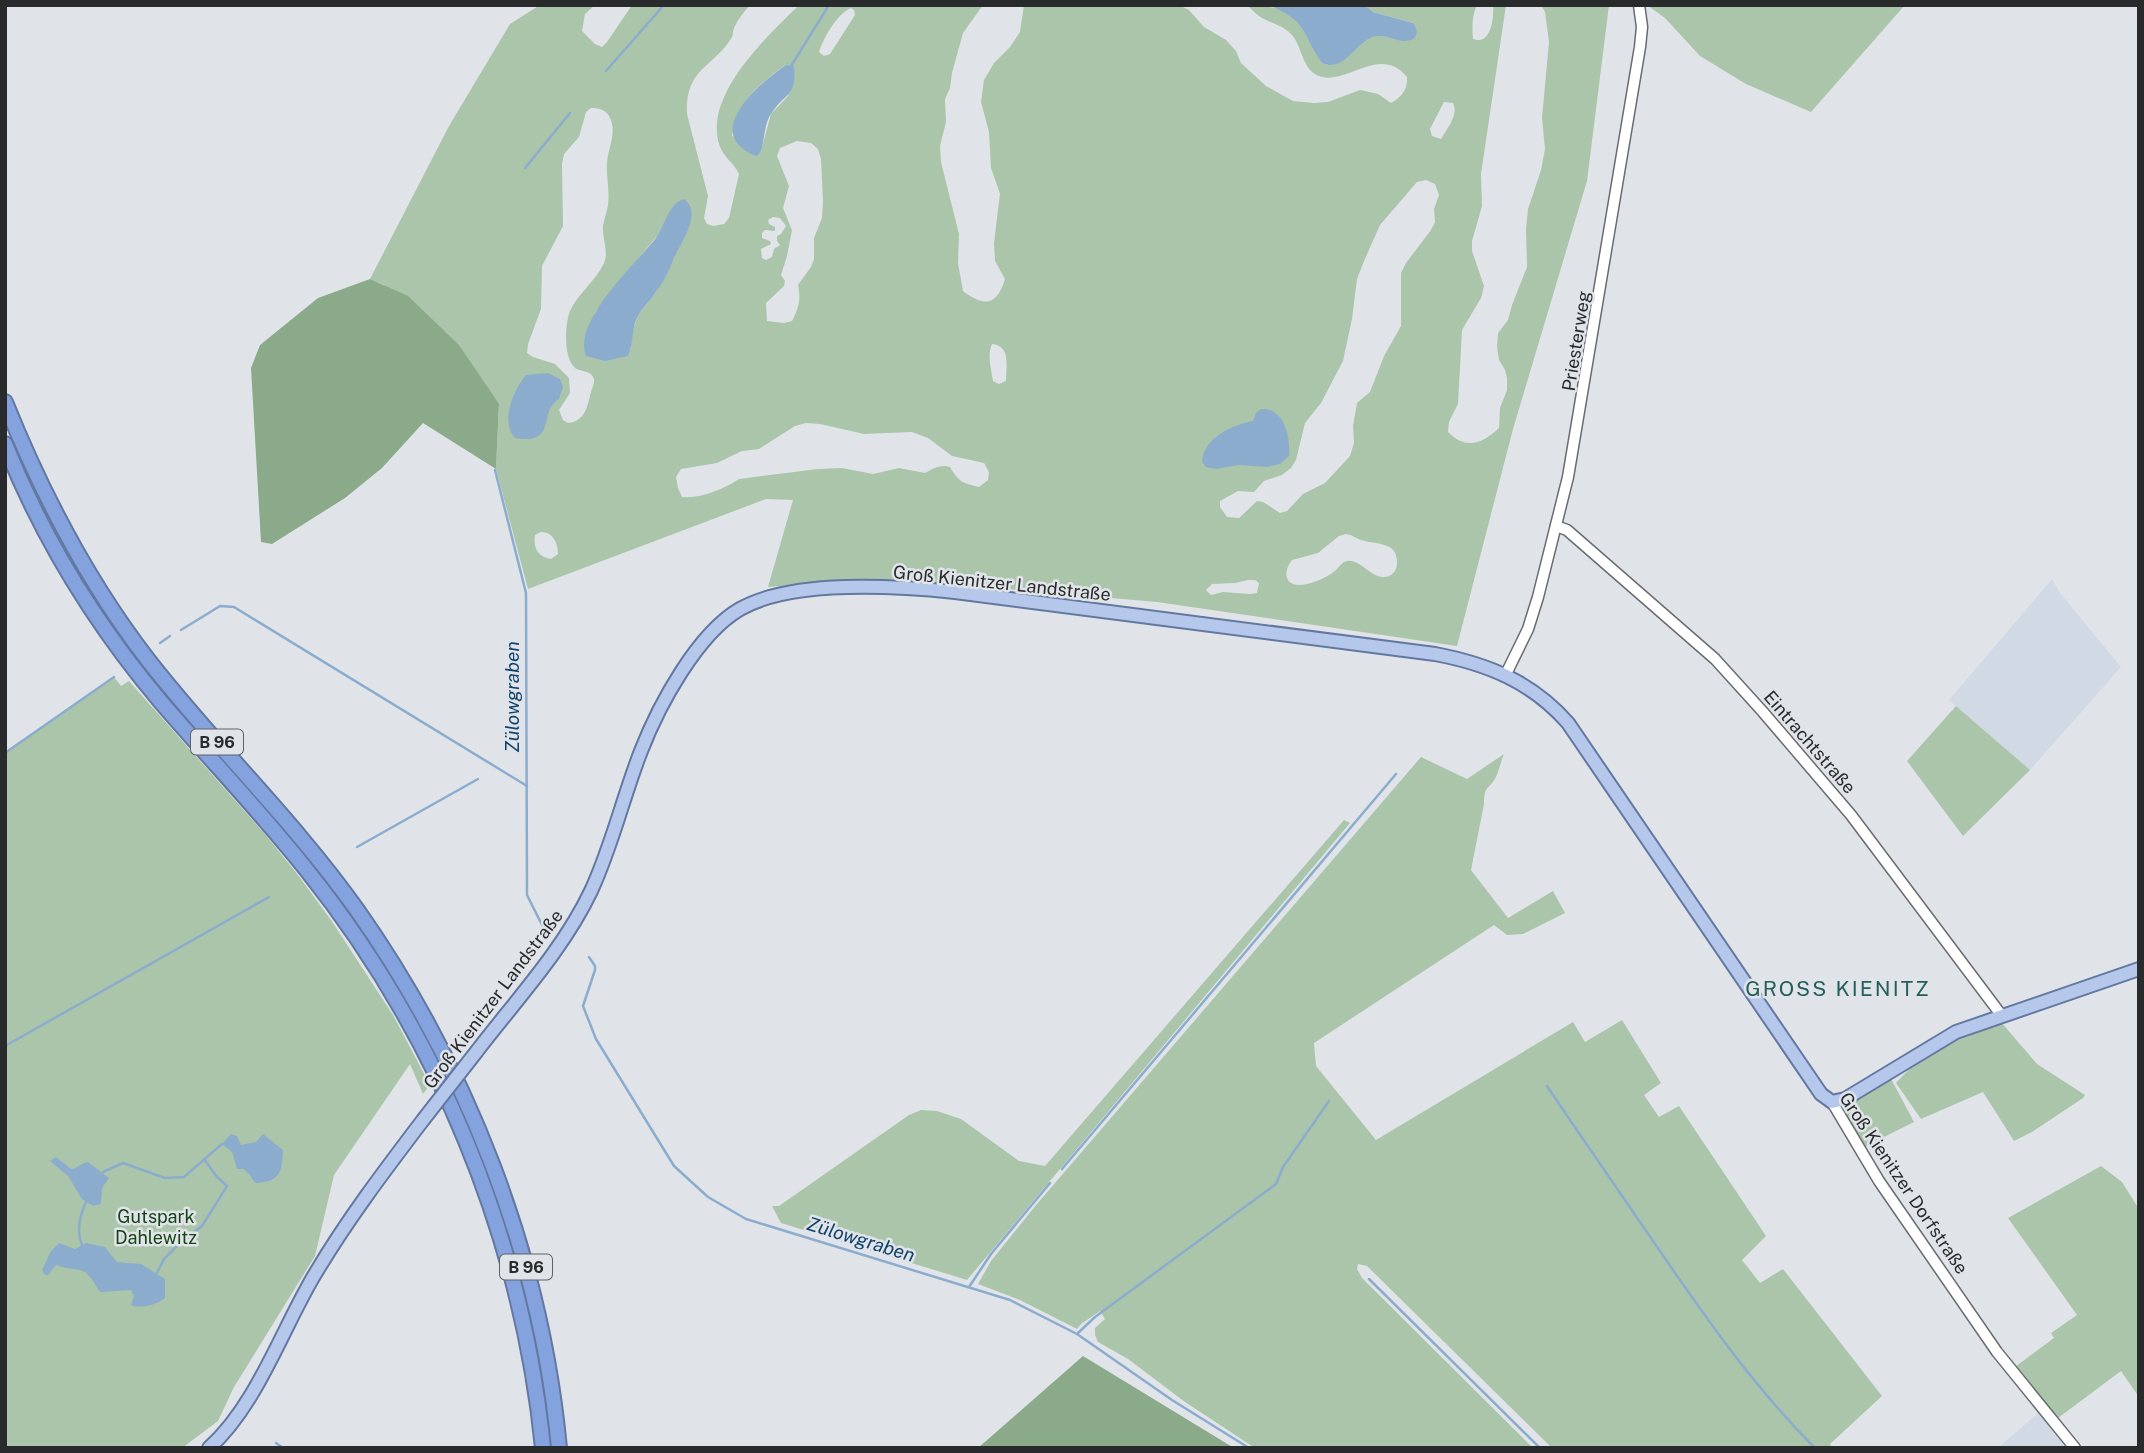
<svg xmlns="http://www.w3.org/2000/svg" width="2144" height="1453" viewBox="0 0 2144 1453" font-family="'Public Sans',sans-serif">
<rect width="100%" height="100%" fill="#e0e4e9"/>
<g fill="#d0d9e4">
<polygon points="2052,579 2060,593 2121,667 2030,770 1949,700"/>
<polygon points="2038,1413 2064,1446 2062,1448 1998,1448"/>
</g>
<g fill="#abc5aa" fill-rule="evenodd">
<path d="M540,5H595L585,14L582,31L595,44L602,47L607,42L632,5H750C744,12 738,19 734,28C731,37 735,31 731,39C711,69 685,69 687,114L708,196L704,218L707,224L713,226L724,224L729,218L739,174C734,163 722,156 719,144C704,94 768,36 799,5H983L963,33L952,73L950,88L945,99L946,122L940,146L941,162L959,234L958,263L963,291C984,307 997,306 1005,279L995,261L994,243L1000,194L991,168L989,132L981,102L984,80L994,63L1010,47L1020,32L1024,5H1179L1189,10L1204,27L1226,40L1236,51L1241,63L1266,86L1293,101L1314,103L1328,102L1360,90L1378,94L1391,103C1401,98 1408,89 1407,77C1380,45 1350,83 1322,77C1302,72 1303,48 1292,35C1283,25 1269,23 1259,16C1255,13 1251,9 1247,5C1267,5 1291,8 1303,27C1310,38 1314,52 1322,63C1345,73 1355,40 1376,36C1385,35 1396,39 1405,41L1413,23L1373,12L1365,5H1477C1472,15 1472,28 1473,39C1491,46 1494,18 1493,5H1506L1481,174L1482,206L1472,241V251L1484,286L1481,298L1462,330L1458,404L1449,422L1448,432C1466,450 1482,444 1499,428L1500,408L1507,390V378L1505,370L1499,360L1497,347L1498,333L1508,320L1512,305L1527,267L1526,229L1528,209L1541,170L1545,149L1542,118L1549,42L1545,12L1541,5H1609L1587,181L1513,429L1457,646L1157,602L904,580H850L768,587L793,500L766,499L528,589L496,469L499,404L384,285L370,279L449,126L510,24ZM851,8L854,10L855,15L830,54L824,56L819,52C824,37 837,14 851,8ZM786,65L794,66L788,96L771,114L761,151L732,136C737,103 759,83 786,65ZM1444,102L1453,103C1459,115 1447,128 1441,139L1432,136L1430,129ZM591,108C598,108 605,109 609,116C618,132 608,147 607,163C606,177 610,191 608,205C607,212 604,219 603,226C602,238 609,252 604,263C596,281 578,293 570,311C565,323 563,358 575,368C580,372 590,370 593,377C596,382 592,387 591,392C587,406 586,421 568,423L563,420L559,410L570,393L569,378L555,364L533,357L527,353L528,344L541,309L542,266L563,226L562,164L564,154L579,137L586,112ZM797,141L811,143L818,149L821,159L823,201L822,218L814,238V259L811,267L798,285C801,299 799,308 792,321L784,323L767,321L766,303L784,286L785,281L781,275L787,256L792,230L783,208L789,186L777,156L780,148ZM1426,180L1435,184L1439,195L1434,209L1435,222L1431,230L1406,263L1401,273V326L1384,356L1370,392L1357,403L1353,426L1354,443L1350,456L1325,483L1303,494L1287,511L1280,513L1263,502L1257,501L1239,518L1227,517L1220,507V501L1238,491L1254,492L1264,481L1282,475L1291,468L1296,460L1305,423L1321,403L1343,361L1352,319L1357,279L1364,261L1380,225L1417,182ZM674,206L675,256L657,291L638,315L633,330L630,351L594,314L613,288L658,235ZM773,217L780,218L786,226L781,234L777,236V241L780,245L774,249L772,257L766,260L762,258L761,249L771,244L770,241L762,238V233L765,230L775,231V227L769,224L768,220ZM992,344C1011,346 1006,366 1006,381L999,384L993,381C991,369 987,356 992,344ZM806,423L820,424L864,434L912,432L928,438L952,456L984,463L989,472L988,480L979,487C962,483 959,482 950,467C940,464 933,469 925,473L899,468L873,474L842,468L818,469L739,479C724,489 700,499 682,497L678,488L676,477L681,469L717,463L742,451L759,449L795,426ZM541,532C553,532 558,543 558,554L551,559C538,557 533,548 535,535ZM1346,534C1353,535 1355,538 1361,540C1376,545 1398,541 1397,563C1397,569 1394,574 1389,576C1372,583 1360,555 1344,562C1342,563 1338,568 1336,570C1329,576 1317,582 1307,584C1288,589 1280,576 1292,560L1318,553L1339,536ZM1248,580H1255L1259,583L1257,593L1250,594L1223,592L1211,595L1206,590L1212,584L1235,583Z"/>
<polygon points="1647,5 1905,5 1811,112 1746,84 1700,56 1665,18"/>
<polygon points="114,677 121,686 129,681 264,833 298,875 331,920 393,1015 430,1085 423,1094 410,1064 334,1175 315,1256 234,1387 218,1421 182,1448 5,1448 5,752"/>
<polygon points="1956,706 2030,770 1963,836 1907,761"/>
<path d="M1504,754C1501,761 1499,770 1496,777C1489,790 1484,785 1484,804L1471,870L1508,918L1553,891L1565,913L1523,934L1507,935L1494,925L1314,1043L1316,1066L1376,1140L1573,1022L1585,1042L1622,1020L1661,1083L1644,1095L1659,1117L1679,1106L1766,1236L1742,1260L1760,1283L1783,1269L1882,1396L1830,1444L1832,1448H1552L1367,1266L1358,1264L1357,1269L1362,1278L1533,1448H1255L1185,1402L1128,1359L1098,1342L1095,1335V1328L1105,1319L1100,1311L1081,1324L1077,1329L1020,1300L978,1284L991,1261L1037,1204L1421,757L1467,779Z"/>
<polygon points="1344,820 1350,823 967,1280 781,1223 772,1206 779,1206 909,1115 921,1110 937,1111 961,1119 1019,1161 1045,1166"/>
<path d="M2001,1022L2037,1064L2085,1095L2083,1098L2032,1132L2014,1141L1983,1092L1921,1119L1896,1083C1922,1053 1965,1035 2001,1022Z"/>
<polygon points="1889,1075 1914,1122 1860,1149 1835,1104"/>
<polygon points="2101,1166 2122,1182 2139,1209 2139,1397 2121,1371 2058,1418 2015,1367 2054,1338 2051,1333 2077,1315 2008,1218"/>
</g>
<g fill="#8aaa89">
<polygon points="370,279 408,296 459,345 499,404 496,469 423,423 382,468 345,498 272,544 261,542 251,368 260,345 318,298"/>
<polygon points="1083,1356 1234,1448 978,1448"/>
</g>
<g fill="#8caccd">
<path d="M1269,5H1365L1373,12L1413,23C1420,31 1417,41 1405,41C1396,41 1387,35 1378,36C1356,38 1346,74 1322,63C1300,30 1309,23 1269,5Z"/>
<path d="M786,65L794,66C797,97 785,92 771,114C764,124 765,139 761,151L757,156C750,154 747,152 742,148C711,123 765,79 786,65Z"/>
<path d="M684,199C703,213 681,242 674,258C669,270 664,282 656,292C651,300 644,306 639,314C631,327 634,343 628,356L605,361L586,356C572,322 636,263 656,238C665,225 668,204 684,199Z"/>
<path d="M548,373L560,379L563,387L559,399C537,412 559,445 515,438C500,420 513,391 526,375Z"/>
<path d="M1261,409C1284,407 1291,438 1289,456L1280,464L1267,467L1238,465L1216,469L1206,467L1202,462C1203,438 1232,425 1253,421L1256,413Z"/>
<path d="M231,1134L237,1136L241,1145L256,1142L263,1134L283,1150C282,1173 280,1182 255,1183L250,1175L243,1169H237L232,1152L222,1144Z"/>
<path d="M56,1157L71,1169C78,1168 81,1163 88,1162L109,1178L102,1188L101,1204L93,1206L82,1199L68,1176L50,1161Z"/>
<path d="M59,1243L75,1249L86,1243L105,1247L117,1262L141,1264L165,1279V1298C156,1305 141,1309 131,1305L134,1296L131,1290L100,1292C81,1261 86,1275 56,1265L48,1275H45L42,1270L51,1251Z"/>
</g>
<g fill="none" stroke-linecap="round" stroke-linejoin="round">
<g stroke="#8caccd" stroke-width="2.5">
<polyline points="791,66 829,5"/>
<polyline points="606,71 664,5"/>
<polyline points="525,168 570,113"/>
<polyline points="495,470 526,593 527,895 542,925"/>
<polyline points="181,630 220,606 234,607 527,786"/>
<polyline points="160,643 170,636"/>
<polyline points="5,753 114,677"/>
<polyline points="357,847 478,779"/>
<polyline points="589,957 595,966 595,970 583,1006 596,1039 674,1166 708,1197 746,1219 1010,1300 1077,1334 1172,1400 1249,1448"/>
<polyline points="5,1046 269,897"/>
<path d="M1547,1086C1582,1138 1618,1190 1653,1241C1703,1314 1753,1386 1815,1448"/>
<polyline points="1062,1169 1396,774"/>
<polyline points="103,1172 123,1163 165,1178 184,1177 222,1144"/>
<path d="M82,1245C76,1230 80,1216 86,1202"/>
<polyline points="157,1273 164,1259 182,1241 202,1226 227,1186 217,1177 204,1159"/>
<polyline points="1369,1279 1540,1448"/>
<polyline points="969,1287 991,1254 1050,1183"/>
<polyline points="1078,1333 1095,1317 1276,1184 1283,1167 1329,1101"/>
<polyline points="276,1443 283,1448"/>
</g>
<g stroke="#686b6f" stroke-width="13">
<g id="minor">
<polyline points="1556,526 1567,530 1715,659 1763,712 1851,815 2002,1016"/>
<polyline points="1506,674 1528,629 1538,597 1568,477 1640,47 1642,27 1639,5"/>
<polyline points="1832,1102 1879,1181 1997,1352 2075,1448"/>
</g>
</g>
<g stroke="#6378a0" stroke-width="16">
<g id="major">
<path d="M477,1051C516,1000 563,950 591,891C612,846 623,797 641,751C659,705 697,634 740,609C793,579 895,586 955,592L1435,654C1488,664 1532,682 1568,723L1821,1094L1832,1102L1845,1099L1956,1032L2139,969"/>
<path d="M209,1448C257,1405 282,1329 315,1274C347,1220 385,1170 423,1120"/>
</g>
</g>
<g stroke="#6378a0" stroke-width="18">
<g id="highway">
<path d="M5,402C42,494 87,581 148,660C215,746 294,821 357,910C468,1068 541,1256 559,1448"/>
<path d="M5,444C42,537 97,626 161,702C209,758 260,811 306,869C438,1034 522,1237 543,1448"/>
</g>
</g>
<use href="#minor" stroke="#fff" stroke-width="10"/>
<use href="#major" stroke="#b5c7eb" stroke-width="12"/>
<use href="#highway" stroke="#83a2de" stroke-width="14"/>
<g stroke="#6378a0" stroke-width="16" stroke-linecap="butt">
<polyline id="major-bridge" points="423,1120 477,1051"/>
</g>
<use href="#major-bridge" stroke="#b5c7eb" stroke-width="12"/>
</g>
<g text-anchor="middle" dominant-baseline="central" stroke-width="5" stroke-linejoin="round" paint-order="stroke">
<g fill="#e0e4e9" stroke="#5f6265" stroke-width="2">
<rect x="191" y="729.5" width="52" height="25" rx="5"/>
<rect x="500" y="1254.5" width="52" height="25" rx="5"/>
</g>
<g font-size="16" font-weight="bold" fill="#282a2c">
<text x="217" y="742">B 96</text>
<text x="526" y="1267">B 96</text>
</g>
<g font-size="18" fill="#282a2c" stroke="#e0e4e9">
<text transform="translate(1576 341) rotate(-81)">Priesterweg</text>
<text transform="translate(1002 583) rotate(6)">Groß Kienitzer Landstraße</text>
<text transform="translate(1810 742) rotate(49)">Eintrachtstraße</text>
<text transform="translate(493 999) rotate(-53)">Groß Kienitzer Landstraße</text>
<text transform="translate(1904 1183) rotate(56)">Groß Kienitzer Dorfstraße</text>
</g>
<g font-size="18" fill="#154417" stroke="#e0e4e9">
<text x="156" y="1216">Gutspark<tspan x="156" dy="21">Dahlewitz</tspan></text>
</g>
<g font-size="19" font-style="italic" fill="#10426c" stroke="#e0e4e9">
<text transform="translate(512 697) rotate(-90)">Zülowgraben</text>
<text transform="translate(861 1239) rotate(17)">Zülowgraben</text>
</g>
<g font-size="21" letter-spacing="2" fill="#245e5b" stroke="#e0e4e9">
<text x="1838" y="988">GROSS KIENITZ</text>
</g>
</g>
<rect width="2144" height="1453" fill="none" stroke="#282a2c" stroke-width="14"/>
</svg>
